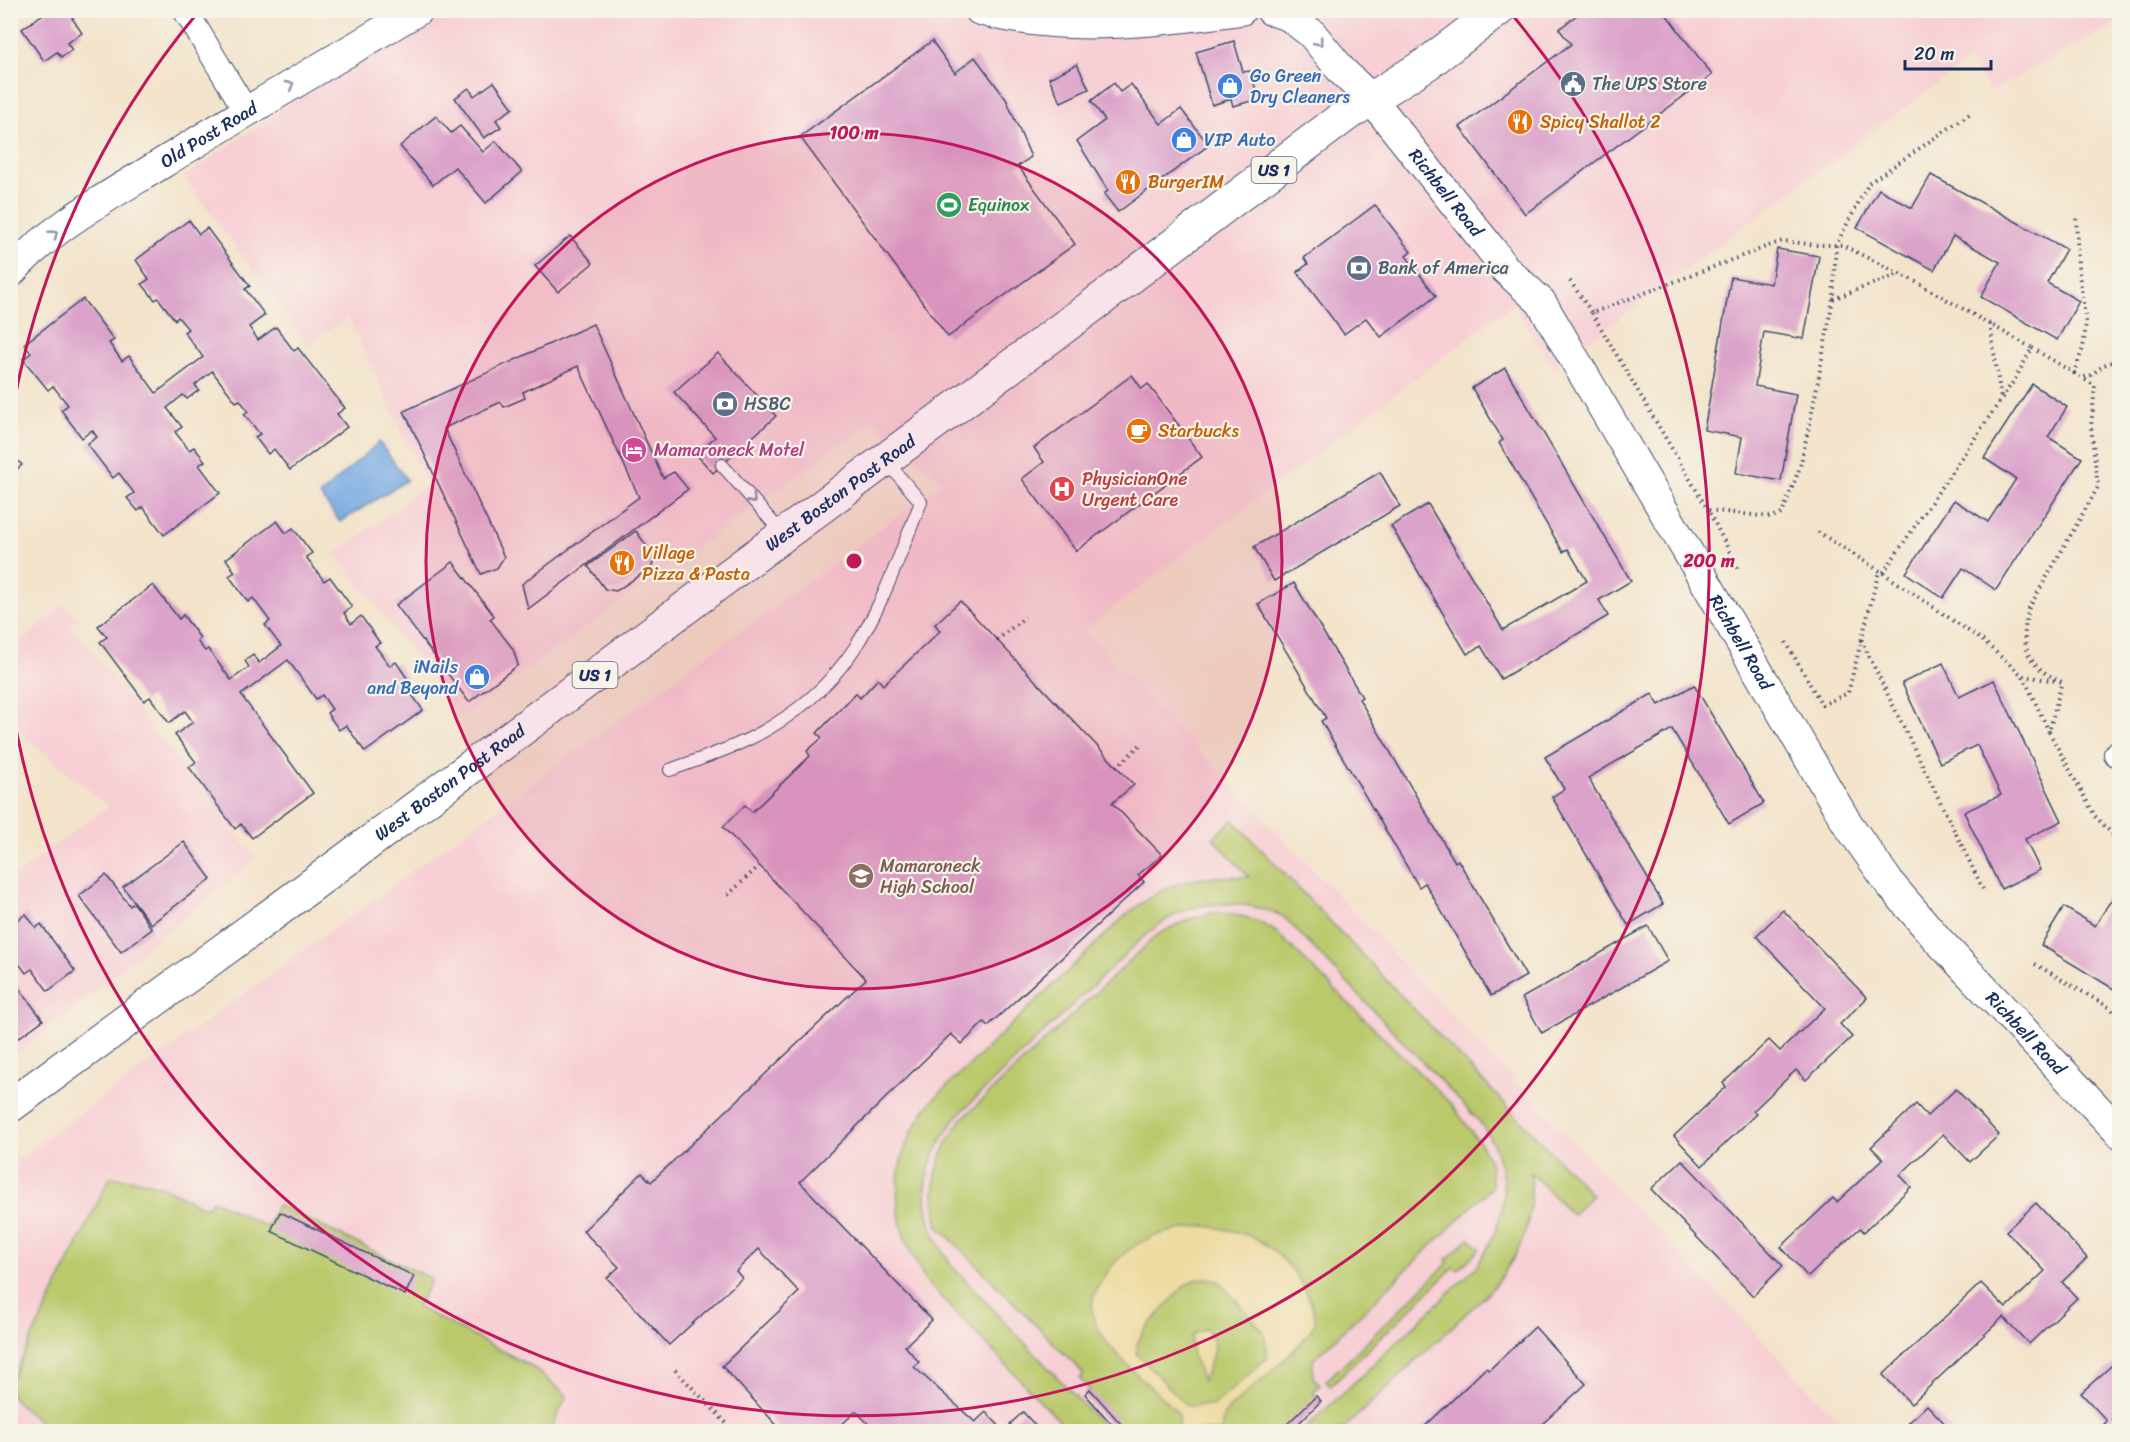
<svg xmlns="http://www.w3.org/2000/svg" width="2130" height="1442" viewBox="0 0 2130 1442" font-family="Sriracha,sans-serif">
<rect width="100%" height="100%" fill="#f7f3e8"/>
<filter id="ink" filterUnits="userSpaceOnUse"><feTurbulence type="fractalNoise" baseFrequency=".0167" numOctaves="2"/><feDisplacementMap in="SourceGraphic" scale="12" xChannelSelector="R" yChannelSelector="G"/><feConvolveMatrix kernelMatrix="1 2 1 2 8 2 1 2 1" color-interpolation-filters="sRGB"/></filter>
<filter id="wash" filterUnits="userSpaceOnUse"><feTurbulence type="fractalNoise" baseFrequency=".008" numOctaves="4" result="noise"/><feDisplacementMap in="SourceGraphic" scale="24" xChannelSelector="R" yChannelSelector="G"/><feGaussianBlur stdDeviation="1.35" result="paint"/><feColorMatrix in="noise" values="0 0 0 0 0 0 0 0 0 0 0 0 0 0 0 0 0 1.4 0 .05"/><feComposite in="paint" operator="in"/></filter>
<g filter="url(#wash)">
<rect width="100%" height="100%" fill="#f3e3ca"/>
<g fill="#f7cfd4">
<polygon points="378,11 2119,11 2119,22 1990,92 1969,60 1553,368 1513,304 1084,630 1849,1431 11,1431 10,1165 943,483 873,421 461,717 336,554 427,485 348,317 308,345 184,177 395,31"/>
<polygon points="64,603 79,618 70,625 256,859 11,1059 10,880 108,806 11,725 11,652"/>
</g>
<g fill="#bac96c" stroke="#6a7c65" stroke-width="1.5">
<path d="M1233,820L1592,1195L1572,1215L1531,1173C1533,1228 1522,1253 1487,1294L1341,1431H1303L1475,1268C1509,1220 1515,1172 1480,1122L1284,917C1255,903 1212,898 1181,912C1165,919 1152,930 1139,941L960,1113C918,1165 914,1211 952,1266L1108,1431H1069L927,1282C918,1266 908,1250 903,1232C889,1184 902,1136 934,1099L1126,915C1168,881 1194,874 1249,877L1213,838Z"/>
<path d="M1212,913C1239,914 1253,917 1276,932L1451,1104L1480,1143L1490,1162L1492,1187L1313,1360V1377L1320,1385L1313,1392L1321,1401L1290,1431H1286L1283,1428L1279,1432H1128L1121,1424L1115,1428L1085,1394L1089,1389L1080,1379L1083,1373L938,1226C929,1183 936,1158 960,1121L1156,936C1174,924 1191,918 1212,913Z"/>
<polygon points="110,1177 138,1180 160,1186 206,1208 213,1200 267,1227 277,1205 432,1279 417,1307 531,1366 567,1396 550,1431 57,1432 31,1415 11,1396 10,1383"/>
<polygon points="1469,1238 1480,1249 1458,1270 1454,1267 1330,1386 1326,1381 1448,1263 1446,1260"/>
</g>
<g fill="#eeda9e" stroke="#84847e" stroke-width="1.5" fill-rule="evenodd">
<path d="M1206,1226C1248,1232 1265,1238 1293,1271C1301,1281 1316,1308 1315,1321C1313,1337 1259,1382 1245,1395C1239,1400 1229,1407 1225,1414C1222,1418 1222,1426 1221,1431H1180C1179,1426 1180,1418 1178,1414C1174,1407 1163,1400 1158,1394C1138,1375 1092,1337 1092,1308C1092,1294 1101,1281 1109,1270C1132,1238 1169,1229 1206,1226ZM1204,1278L1214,1279L1221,1283L1264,1332L1268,1357L1213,1406L1205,1405L1187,1406L1137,1354V1344L1143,1332L1184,1286L1194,1280Z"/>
<path d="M1204,1329L1209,1331C1220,1349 1209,1363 1203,1381C1197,1365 1189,1352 1192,1335Z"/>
</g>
<polygon fill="#77a9e3" stroke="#496ca0" stroke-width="1.5" points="379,442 407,480 340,522 320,495"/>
<g id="blocks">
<g fill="#dca3ca">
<polygon points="49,10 75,10 78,14 72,18 82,33 67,43 72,50 61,57 57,52 44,61 22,29"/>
<polygon points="1583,10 1663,10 1712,75 1525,214 1460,127 1571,44 1559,29"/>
<polygon points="932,41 955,73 975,57 1006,99 1031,157 1018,166 1075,244 948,337 800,137"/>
<polygon points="1234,41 1243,72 1250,71 1259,99 1233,106 1231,99 1212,105 1196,52"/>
<polygon points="1077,64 1089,89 1061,102 1049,78"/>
<polygon points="494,82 513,108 496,120 501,127 484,138 455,98 469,88 474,96"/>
<polygon points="1114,83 1120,92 1131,84 1161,124 1181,109 1209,145 1118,212 1104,194 1108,191 1077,141 1105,120 1091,101"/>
<polygon points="436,116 451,133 460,126 483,152 496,141 522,172 486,203 455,167 433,185 400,146"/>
<polygon points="1931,175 2066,249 2047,283 2079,301 2057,340 1981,297 2000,262 1953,236 1934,270 1857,228 1879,189 1912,208"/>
<polygon points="1375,205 1411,252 1406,256 1436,296 1381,337 1366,318 1344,334 1297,272 1308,264 1304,258"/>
<polygon points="189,220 199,234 207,228 250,286 245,289 265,315 249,327 258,340 276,327 294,351 298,348 345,408 337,414 347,427 290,470 274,449 268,454 255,437 260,434 244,414 248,411 240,400 236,402 212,371 195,385 199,390 187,399 183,395 167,408 182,427 175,432 189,450 194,447 205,461 199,465 220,493 164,535 143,507 138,511 127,498 134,493 119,473 113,478 87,444 97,437 92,430 82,438 61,410 68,405 53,386 48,390 23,359 31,353 24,344 83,299 114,340 109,343 122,361 129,356 156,393 203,357 184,332 188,329 178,317 175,320 158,298 155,300 142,284 149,279 136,260"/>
<polygon points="570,236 593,263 558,292 535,266"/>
<polygon points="1777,249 1819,256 1804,339 1764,332 1755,386 1796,394 1781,481 1736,473 1742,437 1704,430 1731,277 1771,284"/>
<polygon points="593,324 663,478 674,472 688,489 528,609 522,584 639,497 578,366 523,392 525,398 504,407 501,402 444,428 504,557 497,568 481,574 404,411"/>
<polygon points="718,353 776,416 713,473 696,454 715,437 674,392"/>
<polygon points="1505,368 1631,581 1599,600 1608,616 1501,679 1481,646 1467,654 1391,526 1428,504 1503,630 1587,581 1568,549 1563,552 1499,443 1503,440 1472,388"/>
<polygon points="1132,375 1142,389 1148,384 1202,457 1076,551 1022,479 1044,462 1034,448"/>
<polygon points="2032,384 2067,407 2048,437 2082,458 1996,590 1963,568 1943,598 1906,573 1954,500 1988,522 2016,479 1984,458"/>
<polygon points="10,453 22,465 10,475"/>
<polygon points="1380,472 1400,506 1274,581 1254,547"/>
<polygon points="277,521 286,533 293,528 312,553 306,557 324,581 330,577 352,607 344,613 351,624 361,616 380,643 375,646 390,666 396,662 407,678 402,681 423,710 365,752 346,725 339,730 327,713 332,709 322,695 316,699 288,660 241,695 313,793 252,838 241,824 235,829 189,767 196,762 175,735 193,722 185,711 169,723 150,697 144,701 100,642 107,637 98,626 153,585 179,619 183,615 200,638 197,641 205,651 208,649 231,680 249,667 245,661 253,655 259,663 281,646 265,625 270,621 253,598 248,602 229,576 235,572 226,559"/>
<polygon points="636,531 653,555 654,561 651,568 616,591 605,589 588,566"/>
<polygon points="453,562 494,616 490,619 513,649 518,665 469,702 396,605"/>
<polygon points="1294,583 1362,697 1359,699 1455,862 1458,860 1526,976 1491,996 1425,883 1419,887 1321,721 1326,718 1258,604"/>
<polygon points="960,601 1134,785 1112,803 1162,855 1138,875 1144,882 988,1026 984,1022 962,1044 951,1034 800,1182 932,1320 905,1346 919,1362 914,1367 975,1422 986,1412 1005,1432 876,1432 856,1411 834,1432 783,1432 722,1366 799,1292 759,1249 736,1271 742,1278 669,1345 607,1278 619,1267 583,1231 642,1173 651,1182 866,979 723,827 745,805 752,812 810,756 807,751 822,738 817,733 856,693 860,698 878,679 883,685 940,631 935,624"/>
<polygon points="1943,663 1959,697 1994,680 2062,821 2025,839 2040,870 2001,889 1964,812 2001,795 1977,745 1940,763 1902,683"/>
<polygon points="1694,685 1764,803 1729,824 1672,729 1588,778 1663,904 1628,925 1552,797 1564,789 1545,757 1652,694 1659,705"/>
<polygon points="184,842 211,879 151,924 123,887"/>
<polygon points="106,875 130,906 134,903 152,929 121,952 79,896"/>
<polygon points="2116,892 2120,895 2120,987 2117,991 2041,945 2064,907 2095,926"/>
<polygon points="1783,910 1867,998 1840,1024 1852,1037 1806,1080 1796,1070 1753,1111 1756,1114 1702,1166 1674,1136 1726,1087 1723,1083 1769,1040 1780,1051 1825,1008 1756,936"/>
<polygon points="26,914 36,928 41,924 75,971 48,991 32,969 26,973 10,952 10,917 14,922"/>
<polygon points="1648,926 1668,961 1542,1033 1522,998"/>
<polygon points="10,976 43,1020 10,1044"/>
<polygon points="1956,1089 1999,1135 1970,1162 1943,1134 1900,1175 1911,1187 1864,1232 1860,1228 1808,1277 1781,1247 1833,1198 1837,1202 1883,1159 1871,1147 1916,1104 1927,1116"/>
<polygon points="1682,1160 1783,1266 1753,1296 1651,1189"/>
<polygon points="2036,1203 2087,1258 2062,1282 2077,1298 2029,1344 2003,1317 1911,1404 1883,1375 1981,1283 2006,1308 2045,1271 2006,1231"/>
<polygon points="280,1212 414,1276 405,1295 271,1231"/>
<polygon points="1535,1327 1586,1384 1540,1426 1544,1430 1542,1432 1419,1432 1486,1368 1489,1370"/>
<polygon points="2120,1358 2120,1412 2112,1419 2120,1426 2120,1432 2097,1432 2107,1421 2081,1393"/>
<polygon points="1090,1389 1121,1424 1115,1428 1085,1394"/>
<polygon points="1316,1396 1321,1401 1290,1432 1286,1432 1283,1428"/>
<polygon points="1927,1405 1953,1432 1899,1432"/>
<polygon points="1023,1412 1041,1432 1017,1432 1010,1424"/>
</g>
</g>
</g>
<g filter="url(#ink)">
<use href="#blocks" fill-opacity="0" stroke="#3b4a6e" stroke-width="1.5"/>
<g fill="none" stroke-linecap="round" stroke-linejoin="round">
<g stroke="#3b4a6e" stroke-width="14">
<g id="service">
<polyline points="722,465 783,534"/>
<path d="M670,770C697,760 725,751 751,738C859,683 879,606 921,502L886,461"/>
</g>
</g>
<g stroke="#3b4a6e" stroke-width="26">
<g id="minor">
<polyline points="185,10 246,111"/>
<polyline points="2116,754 2120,751"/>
</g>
</g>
<g stroke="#3b4a6e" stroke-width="32">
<g id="tertiary">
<path d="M980,10C1065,33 1155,22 1241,10"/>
<path id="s1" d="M1271,10L1289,16L1312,34L1342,71L1372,100L1494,253L1505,269L1541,302L1847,823L1890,884L1938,940L2120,1133"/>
<path id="s2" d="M10,273C51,227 109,196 161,164C246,111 332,61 418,10"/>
</g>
</g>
<g stroke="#3b4a6e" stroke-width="35">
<g id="primary">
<path id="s3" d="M10,1106L274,913L1103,298L1346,115L1428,63L1498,10"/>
</g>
</g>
<g stroke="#3b4a6e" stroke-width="4" stroke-dasharray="1.5 4.5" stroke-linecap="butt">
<polyline points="1570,281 1592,313 1771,245 1783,241 1817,245 1842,245 1914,281 2032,348 2015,379 1883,573 1818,532"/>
<polyline points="1833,299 1899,274"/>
<polyline points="1592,313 1708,510"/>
<polyline points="1990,324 2001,399"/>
<polyline points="2032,348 2074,373 2083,348 2086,324 2078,266 2076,215"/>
<polyline points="2074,373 2082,378 2091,375 2104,365 2120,359"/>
<polyline points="1738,568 1708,510 1770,517 1782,514 1800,467 1814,403 1833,299 1836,245 1869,183 1971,113"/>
<path d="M1883,573L1982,640L2023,676L2049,732L2062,682C2025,665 2019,646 2029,608L2098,487L2091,427L2095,386L2082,378"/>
<polyline points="997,640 1025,617"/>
<polyline points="1861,640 1983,889"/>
<polyline points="1786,642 1822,705 1848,693 1879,571"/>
<polyline points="2023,676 2056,681"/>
<polyline points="2049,732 2095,816 2120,842"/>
<polyline points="1117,767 1141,744"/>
<polyline points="728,895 759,866"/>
<polyline points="2035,964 2112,1009 2120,1022"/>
<polyline points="675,1370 735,1432"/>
</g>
<use href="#service" stroke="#fff" stroke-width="12"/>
<use href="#minor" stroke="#fff" stroke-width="24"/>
<use href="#tertiary" stroke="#fff" stroke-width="30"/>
<use href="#primary" stroke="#fff" stroke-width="33"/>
</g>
<defs><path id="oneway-chevron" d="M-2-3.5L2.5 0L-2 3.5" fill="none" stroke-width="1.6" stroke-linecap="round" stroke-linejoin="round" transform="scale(1.5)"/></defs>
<g stroke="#8d97ae">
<use href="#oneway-chevron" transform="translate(1319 42) rotate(51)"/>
<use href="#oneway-chevron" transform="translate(290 85) rotate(-30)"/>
<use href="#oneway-chevron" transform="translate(54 234) rotate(-38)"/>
<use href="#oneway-chevron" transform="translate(752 500) rotate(48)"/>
</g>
</g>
<circle cx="854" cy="561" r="428" fill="#c2185b" fill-opacity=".12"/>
<g fill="none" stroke="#c2185b" stroke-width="3">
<circle cx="854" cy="561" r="428"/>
<path d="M11 420A855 855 0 0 1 199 11M1509 11A855 855 0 1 1 11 702"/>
</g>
<defs>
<g id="civic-disc" transform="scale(1.35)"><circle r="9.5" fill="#5c6f8a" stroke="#f7f3e8"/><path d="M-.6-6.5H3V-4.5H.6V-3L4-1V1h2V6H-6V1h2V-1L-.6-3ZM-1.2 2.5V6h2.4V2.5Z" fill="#fff"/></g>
<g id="shop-disc" transform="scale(1.35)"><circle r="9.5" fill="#3f7fe0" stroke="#f7f3e8"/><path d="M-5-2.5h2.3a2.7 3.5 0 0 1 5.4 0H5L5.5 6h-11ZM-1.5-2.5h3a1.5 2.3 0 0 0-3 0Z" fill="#fff"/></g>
<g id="restaurant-disc" transform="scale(1.35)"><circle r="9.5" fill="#e8710a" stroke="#f7f3e8"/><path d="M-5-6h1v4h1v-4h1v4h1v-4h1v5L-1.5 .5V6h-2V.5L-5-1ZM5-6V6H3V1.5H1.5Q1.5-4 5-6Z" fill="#fff"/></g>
<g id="stadium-disc" transform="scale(1.35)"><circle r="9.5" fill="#2e9e5b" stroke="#f7f3e8"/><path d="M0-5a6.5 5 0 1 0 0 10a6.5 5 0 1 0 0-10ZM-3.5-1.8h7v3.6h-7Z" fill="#fff"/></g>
<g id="bank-disc" transform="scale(1.35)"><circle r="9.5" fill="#5c6f8a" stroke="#f7f3e8"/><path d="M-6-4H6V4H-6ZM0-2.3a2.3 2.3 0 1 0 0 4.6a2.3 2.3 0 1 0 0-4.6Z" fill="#fff"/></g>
<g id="cafe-disc" transform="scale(1.35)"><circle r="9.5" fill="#e8710a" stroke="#f7f3e8"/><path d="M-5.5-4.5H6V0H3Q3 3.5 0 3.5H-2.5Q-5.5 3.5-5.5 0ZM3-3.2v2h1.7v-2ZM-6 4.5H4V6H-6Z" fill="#fff"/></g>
<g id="hotel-disc" transform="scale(1.35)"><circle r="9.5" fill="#d1479c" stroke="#f7f3e8"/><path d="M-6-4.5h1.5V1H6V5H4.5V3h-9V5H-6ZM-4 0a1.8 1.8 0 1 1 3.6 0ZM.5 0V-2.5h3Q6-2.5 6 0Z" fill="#fff"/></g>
<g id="hospital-disc" transform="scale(1.35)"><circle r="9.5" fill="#e0444e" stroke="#f7f3e8"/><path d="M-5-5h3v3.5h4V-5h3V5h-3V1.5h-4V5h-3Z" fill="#fff"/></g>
<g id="school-disc" transform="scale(1.35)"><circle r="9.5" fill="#8d6e63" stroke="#f7f3e8"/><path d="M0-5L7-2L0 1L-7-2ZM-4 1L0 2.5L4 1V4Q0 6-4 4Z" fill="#fff"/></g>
</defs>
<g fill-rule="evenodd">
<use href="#civic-disc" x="1573" y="84"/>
<use href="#shop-disc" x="1230" y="86"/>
<use href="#restaurant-disc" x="1520" y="122"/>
<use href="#shop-disc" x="1184" y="140"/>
<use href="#restaurant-disc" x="1128" y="182"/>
<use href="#stadium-disc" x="949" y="205"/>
<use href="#bank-disc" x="1359" y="268"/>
<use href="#bank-disc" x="725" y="404"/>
<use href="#cafe-disc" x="1139" y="431"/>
<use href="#hotel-disc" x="634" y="450"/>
<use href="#hospital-disc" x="1062" y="489"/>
<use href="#restaurant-disc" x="622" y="563"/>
<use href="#shop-disc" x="477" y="677"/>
<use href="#school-disc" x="861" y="876"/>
</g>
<g text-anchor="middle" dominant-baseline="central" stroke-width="4.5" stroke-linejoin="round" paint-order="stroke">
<g fill="#f7f3e8" stroke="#5d6a87" stroke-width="1.5">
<rect x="1251.5" y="157" width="45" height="26" rx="4.5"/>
<rect x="572.5" y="662" width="45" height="26" rx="4.5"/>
</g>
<g font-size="16" font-weight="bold" fill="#1b2f5e">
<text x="1274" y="170">US 1</text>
<text x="595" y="675">US 1</text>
</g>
<g font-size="18" fill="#366cbe" stroke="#f7f3e8" text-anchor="start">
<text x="1250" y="76">Go Green<tspan x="1250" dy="21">Dry Cleaners</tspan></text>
<text x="1204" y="140">VIP Auto</text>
<text x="458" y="667" text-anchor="end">iNails<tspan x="458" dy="21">and Beyond</tspan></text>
</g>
<g font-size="18" fill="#4e5e75" stroke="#f7f3e8" text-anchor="start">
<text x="1592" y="84">The UPS Store</text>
<text x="1378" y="268">Bank of America</text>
<text x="744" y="404">HSBC</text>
</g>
<g font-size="18" fill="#c56008" stroke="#f7f3e8" text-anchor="start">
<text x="1540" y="122">Spicy Shallot 2</text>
<text x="1148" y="182">BurgerIM</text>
<text x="1158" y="431">Starbucks</text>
<text x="642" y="553">Village<tspan x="642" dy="21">Pizza &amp; Pasta</tspan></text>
</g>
<g font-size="18" fill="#1b2f5e" stroke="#f7f3e8">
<text stroke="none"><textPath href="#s2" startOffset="243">Old Post Road</textPath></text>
<text stroke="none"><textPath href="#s1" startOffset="256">Richbell Road</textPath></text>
<text stroke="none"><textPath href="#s3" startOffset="1032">West Boston Post Road</textPath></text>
<text stroke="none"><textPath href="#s1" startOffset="796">Richbell Road</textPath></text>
<text stroke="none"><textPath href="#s3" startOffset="546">West Boston Post Road</textPath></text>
<text stroke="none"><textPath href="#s1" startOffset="1282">Richbell Road</textPath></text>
</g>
<g font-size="18" fill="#27864d" stroke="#f7f3e8" text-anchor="start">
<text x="968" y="205">Equinox</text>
</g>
<g font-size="18" fill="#b23c85" stroke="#f7f3e8" text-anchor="start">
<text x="654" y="450">Mamaroneck Motel</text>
</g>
<g font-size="18" fill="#be3a42" stroke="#f7f3e8" text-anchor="start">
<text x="1082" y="479">PhysicianOne<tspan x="1082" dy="21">Urgent Care</tspan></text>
</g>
<g font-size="18" fill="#785e54" stroke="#f7f3e8" text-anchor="start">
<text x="880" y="866">Mamaroneck<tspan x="880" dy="21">High School</tspan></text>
</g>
</g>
<circle cx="854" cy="561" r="9" fill="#c2185b" stroke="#f7f3e8" stroke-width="3"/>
<g font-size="18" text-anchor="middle" font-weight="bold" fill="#c2185b" stroke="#f7f3e8" stroke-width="4.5" stroke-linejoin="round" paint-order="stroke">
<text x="854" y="139">100 m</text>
<text x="1709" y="567">200 m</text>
</g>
<rect width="2130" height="1442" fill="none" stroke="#f7f3e8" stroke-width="36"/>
<path d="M1905 60v9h86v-9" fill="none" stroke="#1b2f5e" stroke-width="3"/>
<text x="1914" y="60" font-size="18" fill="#1b2f5e" stroke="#f7f3e8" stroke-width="4.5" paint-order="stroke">20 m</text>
</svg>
